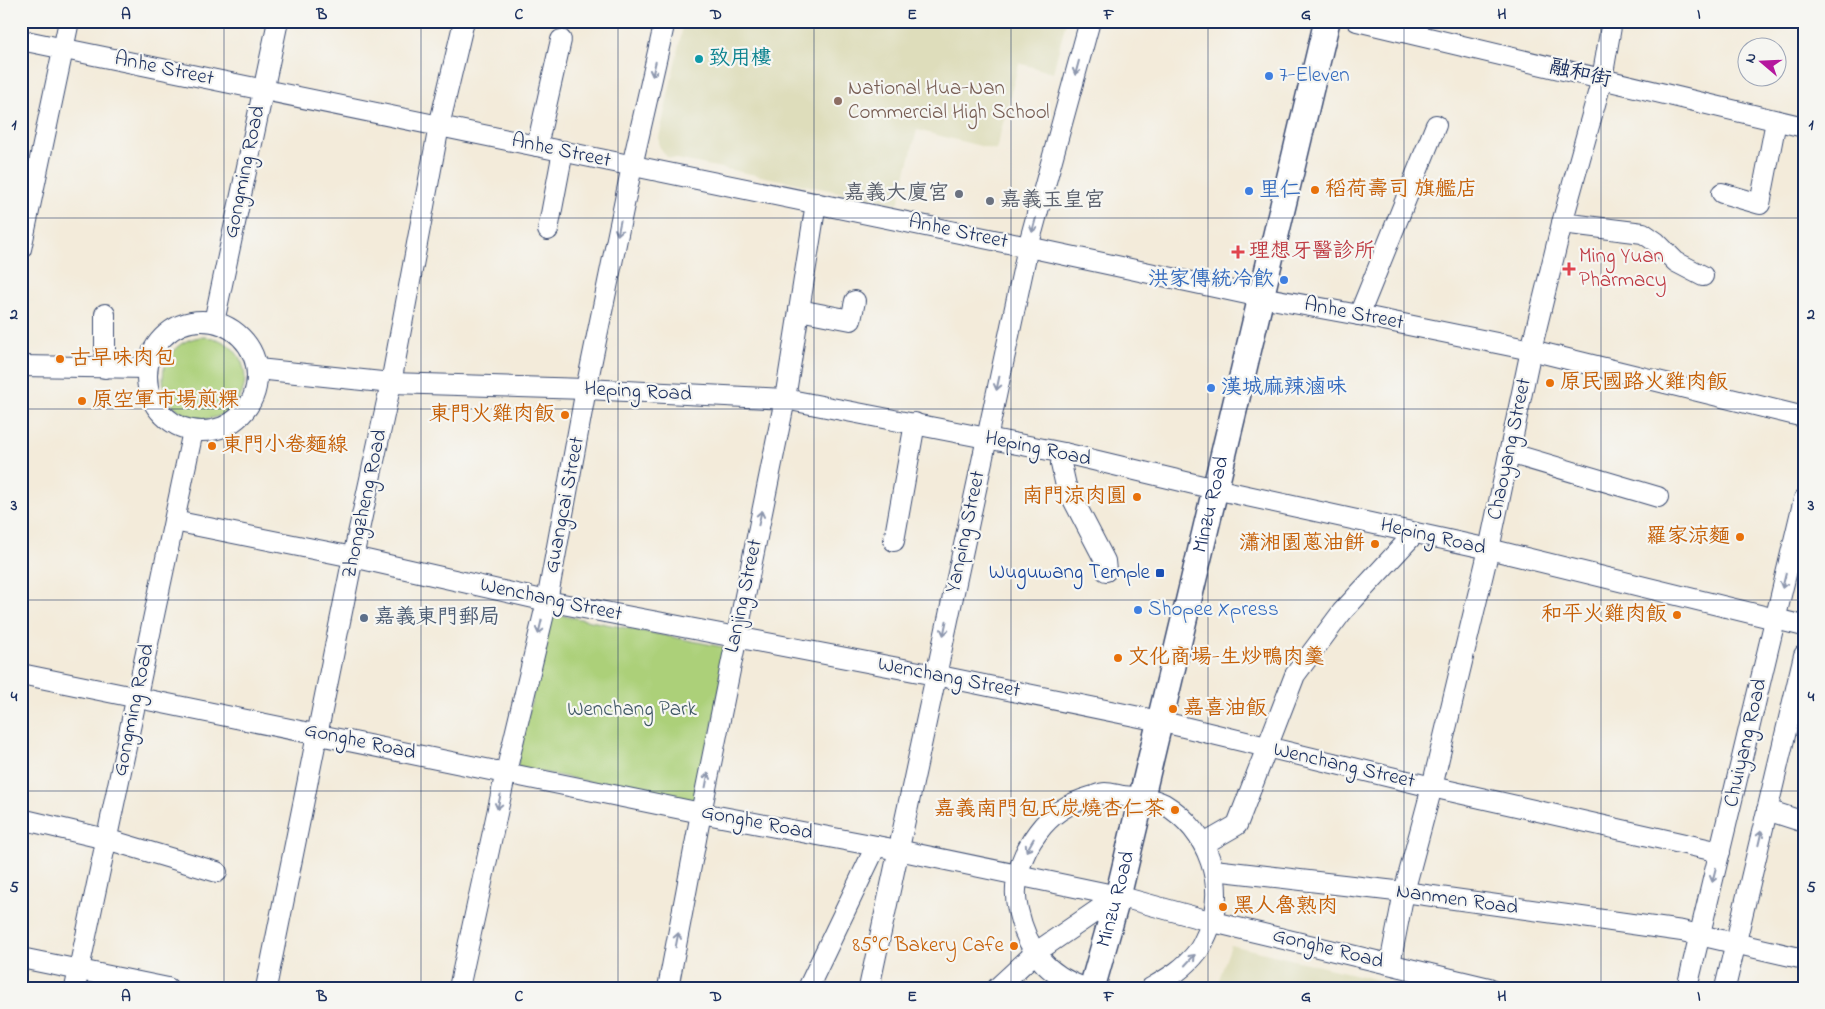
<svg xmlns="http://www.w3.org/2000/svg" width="1825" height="1009" viewBox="0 0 1825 1009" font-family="'Indie Flower','LXGW WenKai TC',sans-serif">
<rect width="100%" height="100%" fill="#f6f6f2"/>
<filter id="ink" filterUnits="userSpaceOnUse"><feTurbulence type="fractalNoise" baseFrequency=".02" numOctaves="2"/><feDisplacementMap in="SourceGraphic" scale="10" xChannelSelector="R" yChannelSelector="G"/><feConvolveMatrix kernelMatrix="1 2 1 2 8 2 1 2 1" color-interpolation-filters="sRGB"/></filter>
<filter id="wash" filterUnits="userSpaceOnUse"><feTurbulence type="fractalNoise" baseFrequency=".0096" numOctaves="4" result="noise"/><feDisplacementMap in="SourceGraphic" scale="20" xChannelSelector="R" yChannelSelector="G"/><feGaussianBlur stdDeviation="1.12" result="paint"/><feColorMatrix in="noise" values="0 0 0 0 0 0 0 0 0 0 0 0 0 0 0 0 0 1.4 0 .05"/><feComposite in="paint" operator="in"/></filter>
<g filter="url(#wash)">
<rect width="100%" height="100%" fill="#f3ebda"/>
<g fill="#deddbb">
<polygon points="684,21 1066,21 1053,73 1019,63 996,150 917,130 898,204 667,157 659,146 659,138"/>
<polygon points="1231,945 1413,988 1216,988"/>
</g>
<g fill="#acd079" stroke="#64806c">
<circle cx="204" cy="378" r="41"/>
<polygon points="555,614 728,648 697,804 517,767 548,624"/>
</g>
</g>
<g filter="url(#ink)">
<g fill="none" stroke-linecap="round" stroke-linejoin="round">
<g stroke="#3b4b71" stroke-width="22">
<g id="minor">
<polyline points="1357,21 1804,127"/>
<polyline points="21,40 1028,247 1261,297 1359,315 1531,350 1804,417"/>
<polyline points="537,146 561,40"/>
<polyline points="1722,193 1760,204 1776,121"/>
<polyline points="1562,223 1643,233 1656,242 1676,262 1703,276"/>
<polyline points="548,230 563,151"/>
<polyline points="21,249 69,21"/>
<polyline points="799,310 851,320 855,301"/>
<polyline points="105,314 105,368"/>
<polyline points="1359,315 1436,125"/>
<circle cx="202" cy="376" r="55"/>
<polyline points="214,322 278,21"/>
<polyline points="21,366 147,368"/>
<polyline points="258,369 391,383 586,389 785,399 1064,453 1215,489 1489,549 1804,626"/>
<polyline points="1064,453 1061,464 1066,486 1105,561 1106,571"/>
<polyline points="1509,453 1658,497"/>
<polyline points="174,521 353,557 547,601 935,675 1159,721 1432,787 1720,852"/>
<polyline points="894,541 915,423"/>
<polyline points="21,674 701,813 898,850 1118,896 1213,922 1489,988"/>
<polyline points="1767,810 1804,822"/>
<polyline points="21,819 106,839 217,872"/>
<polyline points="1204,844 1237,825 1295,675 1342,612 1415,533"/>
<polyline points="1214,870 1404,892 1682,931 1804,959"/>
<polyline points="21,958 168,988"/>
<polyline points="1390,964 1404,892 1432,787 1489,549 1531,350 1562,223 1602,79 1612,21"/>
<polyline points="75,988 193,431"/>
<polyline points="266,988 353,557 391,383 439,126 464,21"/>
<polyline points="459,988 506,772 547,601 586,389 632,166 665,21"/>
<polyline points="668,988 701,813 785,399 816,203"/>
<polyline points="808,988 876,846"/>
<polyline points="869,988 1028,247 1090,21"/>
<polyline points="997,988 1035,953 1118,896"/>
<path d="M1085,988C1046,975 1027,950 1018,910C1011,883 1022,853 1038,832C1051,814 1069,803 1090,797C1095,796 1100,793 1105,793C1111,793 1117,795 1123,796C1136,797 1153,798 1164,804C1209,831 1229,887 1207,934C1204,940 1202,946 1198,951C1184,969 1170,977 1151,988"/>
<polyline points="1687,988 1804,499"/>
<polyline points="1725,988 1804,655"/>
</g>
</g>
<g stroke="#3b4b71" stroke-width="28">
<g id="major">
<path id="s1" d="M1092,988L1118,896L1327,21"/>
</g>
</g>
<use href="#minor" stroke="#fff" stroke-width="20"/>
<use href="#major" stroke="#fff" stroke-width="25"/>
</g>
<defs><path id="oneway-shaft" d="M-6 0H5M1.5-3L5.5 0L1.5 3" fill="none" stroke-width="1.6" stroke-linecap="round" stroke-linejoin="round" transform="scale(1.25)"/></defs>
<g stroke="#8d97ae">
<use href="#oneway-shaft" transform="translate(1077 68) rotate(105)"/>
<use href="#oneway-shaft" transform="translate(654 69) rotate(103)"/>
<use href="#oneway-shaft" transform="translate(1034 225) rotate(105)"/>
<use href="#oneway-shaft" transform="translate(619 228) rotate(102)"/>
<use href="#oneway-shaft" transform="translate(998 383) rotate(102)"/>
<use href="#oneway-shaft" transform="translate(760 518) rotate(-78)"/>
<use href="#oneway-shaft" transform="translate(1784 581) rotate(104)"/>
<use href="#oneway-shaft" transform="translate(540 627) rotate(103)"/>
<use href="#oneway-shaft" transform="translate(945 628) rotate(102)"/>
<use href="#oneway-shaft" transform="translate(707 780) rotate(-79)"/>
<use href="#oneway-shaft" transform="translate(499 802) rotate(102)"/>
<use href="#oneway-shaft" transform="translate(1760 838) rotate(-77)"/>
<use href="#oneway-shaft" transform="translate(1030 845) rotate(120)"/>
<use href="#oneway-shaft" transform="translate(1714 875) rotate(104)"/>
<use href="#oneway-shaft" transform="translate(677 940) rotate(-79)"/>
<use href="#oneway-shaft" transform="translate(1190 960) rotate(-47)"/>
</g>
</g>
<path fill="none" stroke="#1b2f5e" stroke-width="1" stroke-opacity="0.55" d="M224,21V988M421,21V988M618,21V988M814,21V988M1011,21V988M1208,21V988M1404,21V988M1601,21V988M21,218H1804M21,409H1804M21,600H1804M21,791H1804"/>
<circle fill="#0f9aa8" stroke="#f6f6f2" stroke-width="2" cx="699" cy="59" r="5"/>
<g fill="#3f7fe0" stroke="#f6f6f2" stroke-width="2">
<circle cx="1269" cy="76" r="5"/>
<circle cx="1249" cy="191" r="5"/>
<circle cx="1284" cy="280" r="5"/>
<circle cx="1211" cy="388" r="5"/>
<circle cx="1138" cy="610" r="5"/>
</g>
<circle fill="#8d6e63" stroke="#f6f6f2" stroke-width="2" cx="838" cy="101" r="5"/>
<g fill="#e8710a" stroke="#f6f6f2" stroke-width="2">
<circle cx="1315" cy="190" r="5"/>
<circle cx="60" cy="359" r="5"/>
<circle cx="1550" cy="383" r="5"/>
<circle cx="82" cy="401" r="5"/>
<circle cx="565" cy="415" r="5"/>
<circle cx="212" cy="446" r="5"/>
<circle cx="1137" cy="497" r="5"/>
<circle cx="1740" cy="537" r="5"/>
<circle cx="1375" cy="544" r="5"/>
<circle cx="1677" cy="615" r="5"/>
<circle cx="1118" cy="658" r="5"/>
<circle cx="1173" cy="709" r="5"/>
<circle cx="1175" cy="810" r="5"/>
<circle cx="1223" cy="907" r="5"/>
<circle cx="1014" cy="946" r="5"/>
</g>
<g fill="#6b7280" stroke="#f6f6f2" stroke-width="2">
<circle cx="959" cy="194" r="5"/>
<circle cx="990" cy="201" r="5"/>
</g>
<g fill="#e0444e" stroke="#f6f6f2" stroke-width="2">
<path d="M1235.5 244.5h5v5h5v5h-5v5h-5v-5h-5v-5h5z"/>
<path d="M1566.5 261.5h5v5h5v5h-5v5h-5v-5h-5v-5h5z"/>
</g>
<rect fill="#1a4fb4" stroke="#f6f6f2" stroke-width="2" x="1155" y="568" width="10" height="10" rx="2.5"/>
<circle fill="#5c6f8a" stroke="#f6f6f2" stroke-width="2" cx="364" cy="618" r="5"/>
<g text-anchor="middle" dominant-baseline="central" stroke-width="4.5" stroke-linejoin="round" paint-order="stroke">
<g font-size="21" fill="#0d838f" stroke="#f6f6f2" text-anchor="start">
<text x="709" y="59">致用樓</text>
</g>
<g font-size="21" fill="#1b2f5e" stroke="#f6f6f2">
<text transform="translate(164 69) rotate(12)">Anhe Street</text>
<text transform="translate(1580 74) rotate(13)">融和街</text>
<text transform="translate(561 151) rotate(12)">Anhe Street</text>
<text transform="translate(245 172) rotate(-78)">Gongming Road</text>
<text transform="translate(958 232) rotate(12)">Anhe Street</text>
<text transform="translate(1354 314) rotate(11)">Anhe Street</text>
<text transform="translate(638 392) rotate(3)">Heping Road</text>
<text transform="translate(1038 449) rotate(12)">Heping Road</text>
<text transform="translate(1510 449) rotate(-78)">Chaoyang Street</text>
<text transform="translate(365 504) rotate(-78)">Zhongzheng Road</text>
<text transform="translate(565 505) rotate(-79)">Guangcai Street</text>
<text stroke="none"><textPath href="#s1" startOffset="498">Minzu Road</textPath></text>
<text transform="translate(966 532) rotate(-78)">Yanping Street</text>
<text transform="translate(1433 537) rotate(13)">Heping Road</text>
<text transform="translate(744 596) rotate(-78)">Lanjing Street</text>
<text transform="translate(551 600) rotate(12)">Wenchang Street</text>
<text transform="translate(949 678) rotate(11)">Wenchang Street</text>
<text transform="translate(134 710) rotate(-78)">Gongming Road</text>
<text transform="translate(360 742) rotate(12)">Gonghe Road</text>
<text transform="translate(1746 743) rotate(-77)">Chuiyang Road</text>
<text transform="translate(1344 766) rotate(13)">Wenchang Street</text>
<text transform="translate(757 823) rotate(11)">Gonghe Road</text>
<text stroke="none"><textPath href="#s1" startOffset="92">Minzu Road</textPath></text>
<text transform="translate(1457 900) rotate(8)">Nanmen Road</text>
<text transform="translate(1328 949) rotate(14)">Gonghe Road</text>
</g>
<g font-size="21" fill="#366cbe" stroke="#f6f6f2" text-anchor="start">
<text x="1279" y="76">7-Eleven</text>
<text x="1259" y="191">里仁</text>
<text x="1274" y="280" text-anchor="end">洪家傳統冷飲</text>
<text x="1221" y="388">漢城麻辣滷味</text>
<text x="1148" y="610">Shopee Xpress</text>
</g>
<g font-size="21" fill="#785e54" stroke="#f6f6f2" text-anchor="start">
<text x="848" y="89">National Hua-Nan<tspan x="848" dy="24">Commercial High School</tspan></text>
</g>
<g font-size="21" fill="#c56008" stroke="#f6f6f2" text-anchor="start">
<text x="1325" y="190">稻荷壽司 旗艦店</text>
<text x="70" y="359">古早味肉包</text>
<text x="1560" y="383">原民國路火雞肉飯</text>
<text x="92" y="401">原空軍市場煎粿</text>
<text x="555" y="415" text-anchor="end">東門火雞肉飯</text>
<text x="222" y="446">東門小卷麵線</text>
<text x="1127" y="497" text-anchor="end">南門涼肉圓</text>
<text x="1730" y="537" text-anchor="end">羅家涼麵</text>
<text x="1365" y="544" text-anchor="end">瀟湘園蔥油餅</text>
<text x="1667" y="615" text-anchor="end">和平火雞肉飯</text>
<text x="1128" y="658">文化商場-生炒鴨肉羹</text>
<text x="1183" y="709">嘉喜油飯</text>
<text x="1165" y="810" text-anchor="end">嘉義南門包氏炭燒杏仁茶</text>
<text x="1233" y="907">黑人魯熟肉</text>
<text x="1004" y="946" text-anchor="end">85°C Bakery Cafe</text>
</g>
<g font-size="21" fill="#5b616d" stroke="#f6f6f2" text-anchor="end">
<text x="949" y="194">嘉義大廈宮</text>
<text x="1000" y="201" text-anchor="start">嘉義玉皇宮</text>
</g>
<g font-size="21" fill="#be3a42" stroke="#f6f6f2" text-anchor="start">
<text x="1249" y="252">理想牙醫診所</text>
<text x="1579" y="257">Ming Yuan<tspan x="1579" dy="24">Pharmacy</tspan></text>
</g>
<g font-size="21" fill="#164399" stroke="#f6f6f2" text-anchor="end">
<text x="1150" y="573">Wuguwang Temple</text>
</g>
<g font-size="21" fill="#4e5e75" stroke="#f6f6f2" text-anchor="start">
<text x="374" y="618">嘉義東門郵局</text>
</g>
<g font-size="21" fill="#3f5765" stroke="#f6f6f2">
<text x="632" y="710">Wenchang Park</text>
</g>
</g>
<rect width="1825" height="1009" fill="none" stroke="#f6f6f2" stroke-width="55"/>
<g transform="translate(1762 62) rotate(289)"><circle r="24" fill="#f6f6f2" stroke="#9ea6b7"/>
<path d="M0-4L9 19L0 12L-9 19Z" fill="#b5179e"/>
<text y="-8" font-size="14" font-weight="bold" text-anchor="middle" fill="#1b2f5e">N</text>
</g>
<rect x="28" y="28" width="1770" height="954" fill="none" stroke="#1b2f5e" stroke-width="2"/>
<g font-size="16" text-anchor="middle" font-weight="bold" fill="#1b2f5e">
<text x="126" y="19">A</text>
<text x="322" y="19">B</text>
<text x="519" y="19">C</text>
<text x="716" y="19">D</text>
<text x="912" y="19">E</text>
<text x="1109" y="19">F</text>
<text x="1306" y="19">G</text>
<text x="1502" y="19">H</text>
<text x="1699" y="19">I</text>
<text x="14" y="129">1</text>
<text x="1811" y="129">1</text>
<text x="14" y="319">2</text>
<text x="1811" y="319">2</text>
<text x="14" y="510">3</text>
<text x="1811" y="510">3</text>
<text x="14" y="701">4</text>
<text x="1811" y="701">4</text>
<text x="14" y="892">5</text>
<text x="1811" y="892">5</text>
<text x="126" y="1001">A</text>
<text x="322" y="1001">B</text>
<text x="519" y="1001">C</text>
<text x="716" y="1001">D</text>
<text x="912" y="1001">E</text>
<text x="1109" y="1001">F</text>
<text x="1306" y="1001">G</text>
<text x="1502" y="1001">H</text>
<text x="1699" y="1001">I</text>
</g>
</svg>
